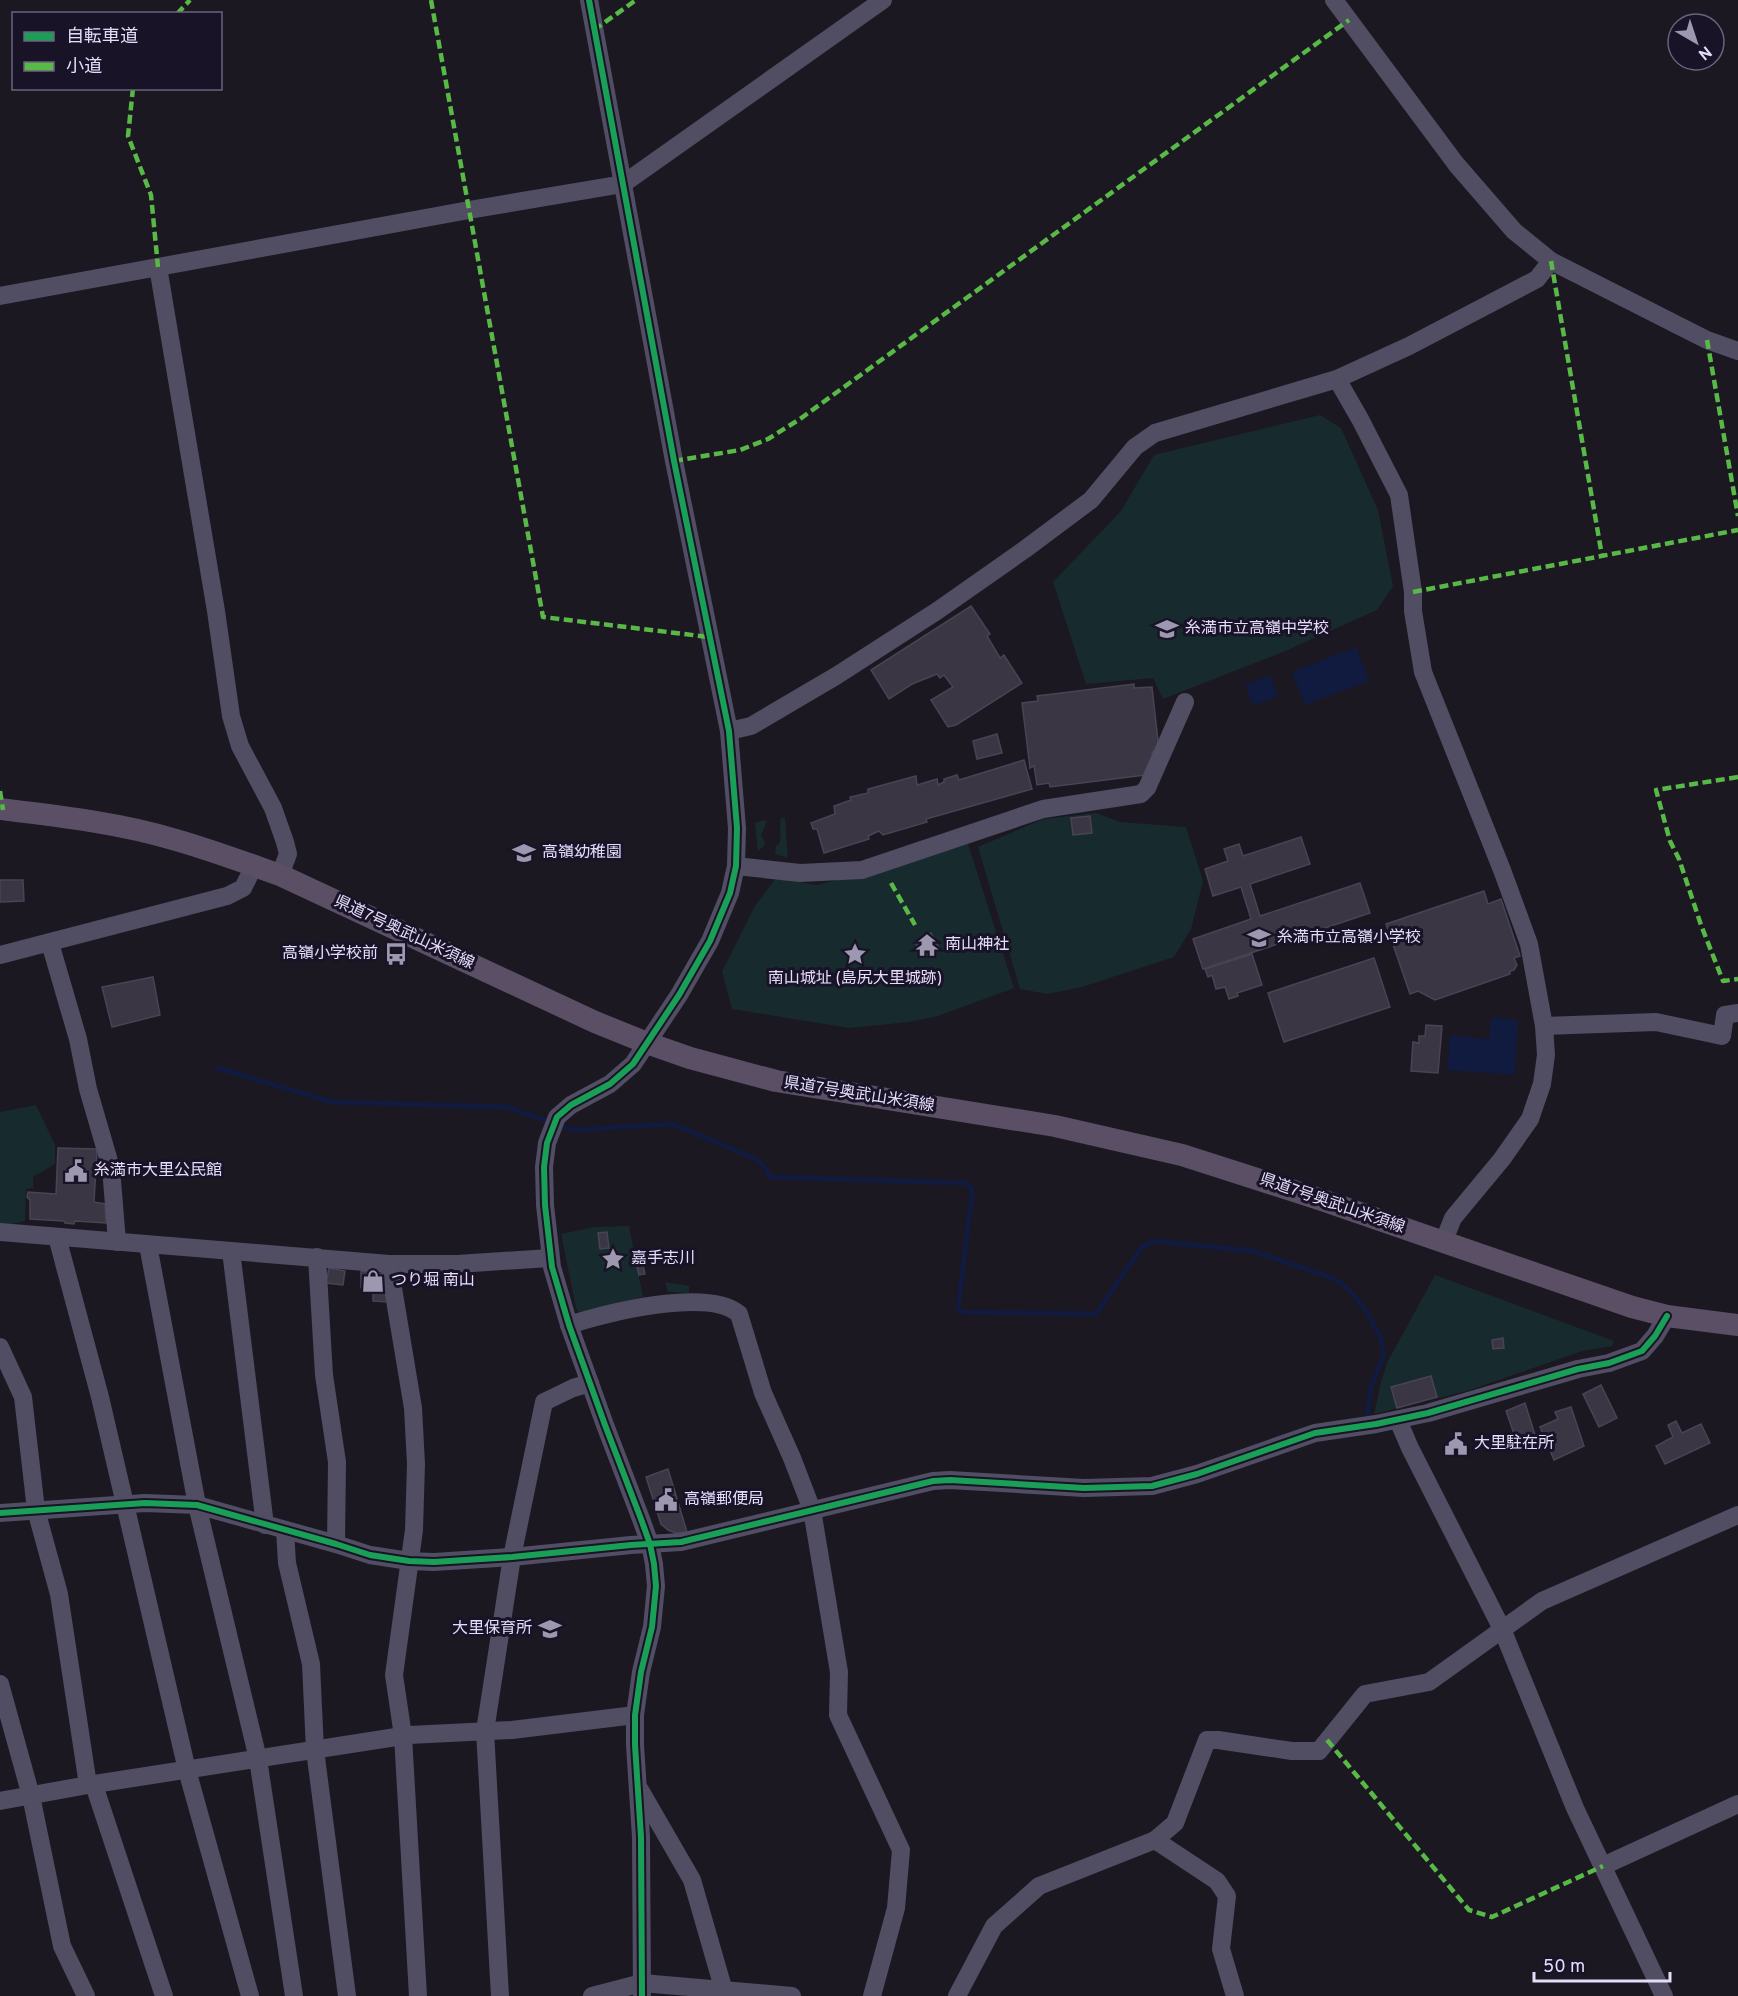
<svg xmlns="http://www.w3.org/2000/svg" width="1738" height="1996" viewBox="0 0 1738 1996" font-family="Overpass,'Noto Sans JP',sans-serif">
<rect width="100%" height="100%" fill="#1b1822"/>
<g fill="#172a2e">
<polygon points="1320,415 1341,428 1378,510 1393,586 1377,610 1283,652 1163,699 1153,678 1086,684 1053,582 1121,511 1154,455"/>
<polygon points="1096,813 1120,822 1186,827 1203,881 1191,929 1174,957 1082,987 1047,994 1020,989 978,847 1043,819"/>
<path d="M781,818H785L788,858L775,854L776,846L780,843C781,834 779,827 781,818Z"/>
<polygon points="764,820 767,822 761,835 765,842 764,846 758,851 755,823"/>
<polygon points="968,844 1014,988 938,1016 909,1022 849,1028 732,1009 722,972 755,906 776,878 816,885 888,868"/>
<polygon points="36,1105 55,1145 55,1164 33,1177 33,1188 26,1189 25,1221 7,1225 0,1224 0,1112"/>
<polygon points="629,1226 643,1297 579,1312 576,1308 561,1234 594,1227"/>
<polygon points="1435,1275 1614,1341 1612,1346 1582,1351 1467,1391 1374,1414 1381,1382 1388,1361"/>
<polygon points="665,1282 689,1286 689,1293 668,1292"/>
</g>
<g fill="#111a3f">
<polygon points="1356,647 1369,681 1305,705 1292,672"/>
<polygon points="1270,675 1278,696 1253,706 1245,685"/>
<polygon points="1491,1017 1518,1020 1515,1075 1447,1070 1450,1035 1489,1039"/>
</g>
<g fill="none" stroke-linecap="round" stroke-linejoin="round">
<polyline stroke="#111a3f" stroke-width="5" points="218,1068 332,1102 507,1107 574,1130 673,1124 756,1159 765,1167 770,1177 966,1183 971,1187 972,1194 958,1308 959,1311 964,1312 1096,1314 1142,1247 1155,1241 1253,1251 1324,1275 1341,1283 1352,1293 1366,1311 1380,1336 1384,1354 1371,1388 1367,1415"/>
</g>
<g fill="#3b3644" stroke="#494355" stroke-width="1.5">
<polygon points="971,606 990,634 987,636 1000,658 1004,655 1022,683 956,725 948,727 931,700 953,687 944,675 940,678 937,674 912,684 889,699 871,670"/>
<polygon points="1134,684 1134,688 1152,687 1159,750 1152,752 1154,760 1145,775 1050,787 1049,783 1037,785 1034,766 1030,768 1022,703 1038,701 1037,696"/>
<polygon points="997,734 1002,753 977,759 973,741"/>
<polygon points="1024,760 1032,789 926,819 927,822 883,835 879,831 868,836 869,839 824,853 817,829 813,829 811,823 835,814 834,806 851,800 850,797 868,793 868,789 916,776 917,785 937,779 938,785 944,782 944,779 957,775 959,780"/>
<polygon points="1090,816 1092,833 1073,835 1071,818"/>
<polygon points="1301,837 1310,864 1250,884 1260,916 1360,883 1370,913 1203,969 1193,939 1251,919 1241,887 1213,896 1205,869 1228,861 1224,849 1239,844 1243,856"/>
<polygon points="0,880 23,880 24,901 0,902"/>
<polygon points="1484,891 1488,904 1501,899 1520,956 1514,958 1517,965 1514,970 1510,971 1510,974 1435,1000 1418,991 1410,994 1386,924"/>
<polygon points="931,933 939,948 923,957 915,942"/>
<polygon points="1252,954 1262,985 1237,993 1238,996 1229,999 1225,987 1216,989 1212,975 1208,977 1205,969"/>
<polygon points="1374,958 1390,1007 1284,1042 1268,993"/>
<polygon points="153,977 160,1015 112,1027 102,987"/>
<polygon points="1426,1025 1442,1026 1438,1073 1411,1071 1413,1042 1419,1043 1419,1036 1425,1036"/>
<polygon points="58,1148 97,1149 94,1202 105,1204 106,1223 75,1221 74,1224 65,1223 64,1221 30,1219 30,1200 27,1197 28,1192 56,1194"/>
<polygon points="607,1232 609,1248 600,1249 598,1233"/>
<polygon points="641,1256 645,1274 639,1275 635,1257"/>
<polygon points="329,1268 345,1271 343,1285 326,1283"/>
<polygon points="361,1271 383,1274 389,1302 373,1301 373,1291 361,1288"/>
<polygon points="1503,1338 1504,1348 1493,1349 1492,1340"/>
<polygon points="1431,1376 1437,1397 1397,1408 1391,1387"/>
<polygon points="1601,1385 1617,1418 1599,1427 1583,1394"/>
<polygon points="1525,1403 1536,1438 1509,1450 1503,1439 1514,1434 1506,1411"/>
<polygon points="1571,1407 1584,1446 1554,1460 1540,1427 1558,1419 1555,1412"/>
<polygon points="1676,1421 1682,1433 1701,1424 1710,1443 1665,1464 1656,1446 1673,1437 1668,1425"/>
<polygon points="668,1469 687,1532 676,1533 668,1530 661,1524 646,1477"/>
</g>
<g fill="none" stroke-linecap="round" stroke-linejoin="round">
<g stroke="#514d62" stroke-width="18">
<polyline points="589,0 674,461 729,731 737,828 736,866 730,893 710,941 679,995 633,1064 610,1084 571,1105 557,1117 547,1143 544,1167 545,1205 552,1267 569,1325 605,1425 641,1519 650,1544 654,1564 656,1586 652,1627 641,1672 635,1715 635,1745 641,1837 642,1996"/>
<polyline points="1334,0 1456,164 1514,231 1551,261 1707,340 1738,351"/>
<polyline points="158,267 216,611 231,716 240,746 273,808 285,842 288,854 280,875"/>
<polyline points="0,296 469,210 623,184 883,0"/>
<polyline points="1337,379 1360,419 1399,495 1413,592 1413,611 1423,672 1502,870 1529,944 1544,1026 1546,1055 1542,1084 1530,1119 1502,1159 1453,1218 1443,1243"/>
<polyline points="729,731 751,726 836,676 937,611 1024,550 1091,500 1135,447 1155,433 1337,379 1409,346 1537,279 1551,261"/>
<polyline points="736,866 800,873 862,870 1043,809 1141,794 1147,788 1185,702"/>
<polyline points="50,943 78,1039 88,1089 111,1168 117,1242"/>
<polyline points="0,955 227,896 243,888 254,866"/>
<polyline points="1544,1026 1656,1022 1722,1036 1725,1015 1738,1013"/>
<polyline points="0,1232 389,1264 457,1264 550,1258"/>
<polyline points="57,1237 100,1397 187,1770 250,1996"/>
<polyline points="148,1245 197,1505 258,1759 294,1996"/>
<polyline points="231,1251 265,1525"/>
<polyline points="317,1257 324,1375 337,1462 336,1544"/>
<polyline points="389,1264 413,1408 416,1464 414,1530 394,1675 403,1736 418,1996"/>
<path d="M569,1325C604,1313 709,1287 739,1314L763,1393L792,1458L812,1510L839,1672L838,1715L901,1850L896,1908L872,1996"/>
<polyline points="0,1347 23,1397 36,1510 59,1594 88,1785"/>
<polyline points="1398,1420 1410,1448 1502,1629 1575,1808 1664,1996"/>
<polyline points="0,1513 145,1503 197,1505 336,1544 370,1555 409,1561 434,1562 512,1557 631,1545 681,1542 933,1481 950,1480 1084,1488 1152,1486 1197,1474 1315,1433 1376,1424 1428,1413 1578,1369 1609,1363 1642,1351 1655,1336 1667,1316"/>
<polyline points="285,1530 287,1563 311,1664 315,1750 347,1996"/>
<polyline points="0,1684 31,1796 62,1946 86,1996"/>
<polyline points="94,1785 164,1996"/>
<polyline points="640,1790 692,1880 724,1991 723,1996"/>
<polyline points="0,1801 88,1785 409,1735 512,1730 635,1715"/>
<polyline points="1155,1840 1175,1823 1207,1740 1218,1740 1292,1751 1319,1751 1365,1694 1429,1682 1542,1601 1738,1515"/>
<polyline points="1603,1866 1738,1804"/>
<polyline points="500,1996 485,1731 512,1557 544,1402 573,1388 590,1383"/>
<polyline points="592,1996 642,1983 792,1996"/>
<polyline points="957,1996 994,1926 1039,1886 1155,1840 1217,1881 1227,1896 1221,1949 1235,1996"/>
</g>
<path stroke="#5b4f66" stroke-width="22" d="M0,809C58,816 120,823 176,840C211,850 246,863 280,875L595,1022L647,1043L690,1058L776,1081L1055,1126L1182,1155L1322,1200L1632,1307L1667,1316L1738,1325"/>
<g stroke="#58b947" stroke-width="4.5" stroke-dasharray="9 4.5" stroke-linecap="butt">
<polyline points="431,0 543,617 709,637"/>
<polyline points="177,14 190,0"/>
<polyline points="594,30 636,0"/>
<polyline points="133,88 128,136 151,195 158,267"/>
<polyline points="1551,261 1602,556"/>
<polyline points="1707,340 1738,516"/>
<polyline points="674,461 740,450 768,439 800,419 1349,20"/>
<polyline points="1413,592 1738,530"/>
<polyline points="1738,777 1656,790 1670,841 1679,859 1701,925 1723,981 1738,979"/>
<polyline points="0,791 3,810"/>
<polyline points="891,883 915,925"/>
<polyline points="1327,1740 1469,1910 1492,1917 1603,1866"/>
</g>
<g stroke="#191327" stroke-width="10">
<g id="cycleway">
<polyline points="589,0 674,461 729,731 737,828 736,866 730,893 710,941 679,995 633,1064 610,1084 571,1105 557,1117 547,1143 544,1167 545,1205 552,1267 569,1325 605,1425 641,1519 650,1544 654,1564 656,1586 652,1627 641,1672 635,1715 635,1745 641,1837 642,1996"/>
<polyline points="0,1513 145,1503 197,1505 336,1544 370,1555 409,1561 434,1562 512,1557 631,1545 681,1542 933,1481 950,1480 1084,1488 1152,1486 1197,1474 1315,1433 1376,1424 1428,1413 1578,1369 1609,1363 1642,1351 1655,1336 1667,1316"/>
</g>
</g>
<use href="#cycleway" stroke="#1a9f57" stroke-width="6"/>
</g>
<defs>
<g id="school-bare" transform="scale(1.8)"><path d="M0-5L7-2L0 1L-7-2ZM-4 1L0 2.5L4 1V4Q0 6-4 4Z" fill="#9e97b0" stroke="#191327" stroke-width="2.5" paint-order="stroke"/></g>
<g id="temple-bare" transform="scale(1.8)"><path d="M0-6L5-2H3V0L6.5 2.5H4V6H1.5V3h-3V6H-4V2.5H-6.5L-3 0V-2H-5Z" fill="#9e97b0" stroke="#191327" stroke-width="2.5" paint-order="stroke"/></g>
<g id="bus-bare" transform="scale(1.8)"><path d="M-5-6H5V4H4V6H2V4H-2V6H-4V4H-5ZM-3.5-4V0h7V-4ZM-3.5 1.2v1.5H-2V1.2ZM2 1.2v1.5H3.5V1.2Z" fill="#9e97b0" stroke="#191327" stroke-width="2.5" paint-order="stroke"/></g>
<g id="sight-bare" transform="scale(1.8)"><path d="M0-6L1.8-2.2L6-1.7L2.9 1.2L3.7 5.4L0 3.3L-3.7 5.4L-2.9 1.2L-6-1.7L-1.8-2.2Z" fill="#9e97b0" stroke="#191327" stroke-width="2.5" paint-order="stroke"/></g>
<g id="civic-bare" transform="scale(1.8)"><path d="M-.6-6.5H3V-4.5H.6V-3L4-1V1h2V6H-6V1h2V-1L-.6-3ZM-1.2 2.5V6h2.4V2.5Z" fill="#9e97b0" stroke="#191327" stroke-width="2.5" paint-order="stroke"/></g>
<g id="shop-bare" transform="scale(1.8)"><path d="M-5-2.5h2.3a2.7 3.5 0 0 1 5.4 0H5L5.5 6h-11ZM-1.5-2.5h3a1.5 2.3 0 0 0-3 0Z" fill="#9e97b0" stroke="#191327" stroke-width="2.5" paint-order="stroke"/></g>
</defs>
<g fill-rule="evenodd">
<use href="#school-bare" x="1167" y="629"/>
<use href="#school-bare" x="524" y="853"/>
<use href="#school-bare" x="1259" y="938"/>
<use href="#temple-bare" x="927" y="945"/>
<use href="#bus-bare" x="396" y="954"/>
<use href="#sight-bare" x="855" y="954"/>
<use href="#civic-bare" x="76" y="1171"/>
<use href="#sight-bare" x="613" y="1259"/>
<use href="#shop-bare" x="373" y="1281"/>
<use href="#civic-bare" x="1456" y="1444"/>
<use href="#civic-bare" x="666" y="1500"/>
<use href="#school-bare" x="550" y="1629"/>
</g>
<g text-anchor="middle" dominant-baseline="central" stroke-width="6" stroke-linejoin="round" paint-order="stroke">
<g font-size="16" fill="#e5dcfc" stroke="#191327" text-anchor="start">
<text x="1185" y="629">糸満市立高嶺中学校</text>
<text x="542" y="853">高嶺幼稚園</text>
<text x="1277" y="938">糸満市立高嶺小学校</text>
<text x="945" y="945">南山神社</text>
<text x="378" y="954" text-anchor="end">高嶺小学校前</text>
<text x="855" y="979" text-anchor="middle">南山城址 (島尻大里城跡)</text>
<text x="94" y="1171">糸満市大里公民館</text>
<text x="631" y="1259">嘉手志川</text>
<text x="391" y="1281">つり堀 南山</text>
<text x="1474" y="1444">大里駐在所</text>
<text x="684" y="1500">高嶺郵便局</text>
<text x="532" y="1629" text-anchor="end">大里保育所</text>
</g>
<g font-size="16" fill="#e5dcfc" stroke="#191327">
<text transform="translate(404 933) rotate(25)">県道7号奥武山米須線</text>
<text transform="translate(859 1095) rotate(9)">県道7号奥武山米須線</text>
<text transform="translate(1332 1204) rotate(19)">県道7号奥武山米須線</text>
</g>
</g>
<rect x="12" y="12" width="210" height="78" fill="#191327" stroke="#6b637c" stroke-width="1.5"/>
<rect x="24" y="32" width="30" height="9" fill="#1a9f57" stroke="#6b637c" stroke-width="1.5"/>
<text x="66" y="42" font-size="18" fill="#e5dcfc">自転車道</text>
<rect x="24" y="62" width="30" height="9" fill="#58b947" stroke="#6b637c" stroke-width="1.5"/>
<text x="66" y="72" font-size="18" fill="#e5dcfc">小道</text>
<g transform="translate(1696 42) rotate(141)"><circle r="28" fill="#191327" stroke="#6b637c" stroke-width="1.5"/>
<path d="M0-4.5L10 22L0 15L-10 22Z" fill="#9e97b0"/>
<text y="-9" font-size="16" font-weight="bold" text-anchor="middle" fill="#e5dcfc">N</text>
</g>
<path d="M1534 1972v9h136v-9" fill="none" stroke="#e5dcfc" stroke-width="3"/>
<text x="1543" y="1972" font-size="18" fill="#e5dcfc" stroke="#191327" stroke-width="4.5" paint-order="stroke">50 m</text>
</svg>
